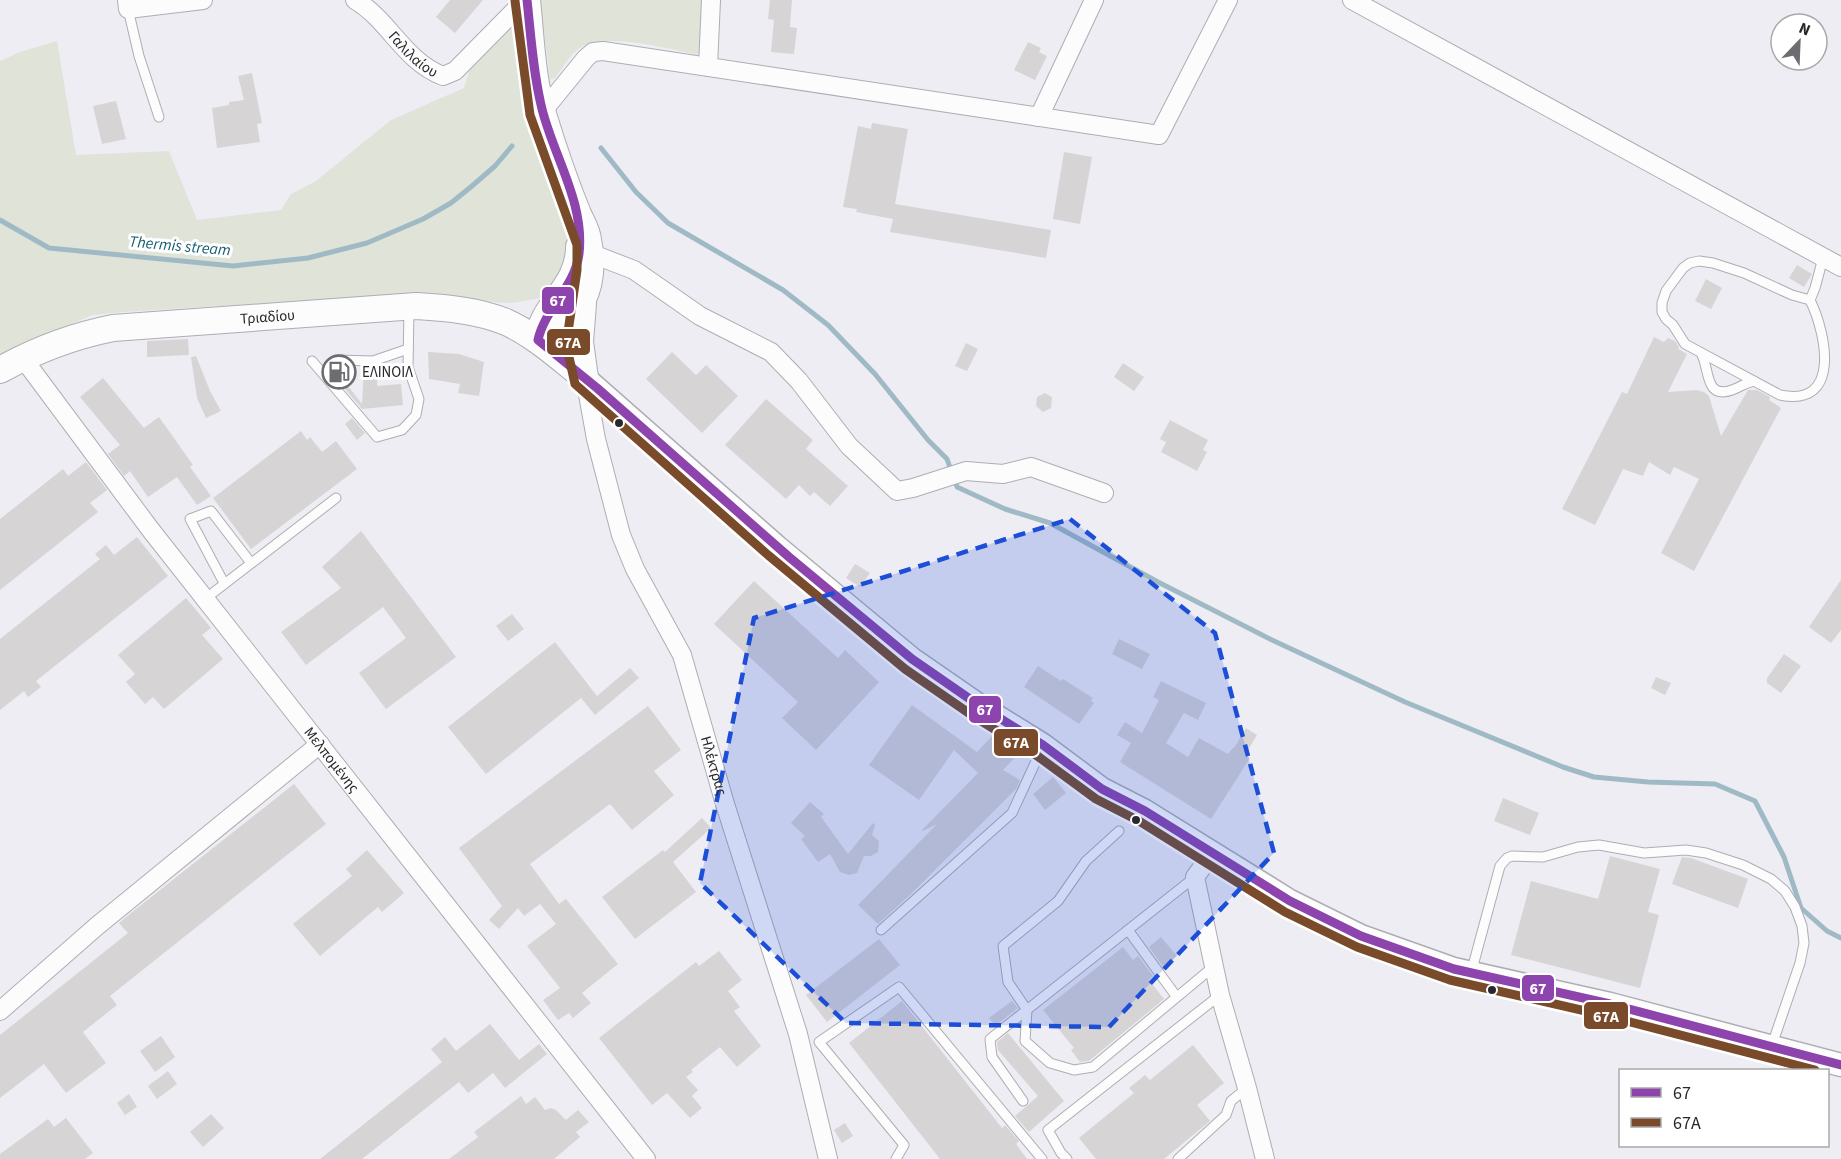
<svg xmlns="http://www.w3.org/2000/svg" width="1841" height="1159" viewBox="0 0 1841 1159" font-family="'Source Sans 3',sans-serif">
<rect width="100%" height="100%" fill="#eeedf4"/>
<g fill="#dfe3d8">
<path d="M540,0H704L701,55C670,50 604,30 578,49C569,56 562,69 555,78L550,79Z"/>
<polygon points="513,26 524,100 560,197 569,235 570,251 549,293 541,298 512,303 383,296 123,312 92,315 0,356 0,61 20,52 57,41 76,155 169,151 197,220 281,210 291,194 316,181 391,120 464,88 471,66"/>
</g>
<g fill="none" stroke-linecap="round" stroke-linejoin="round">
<g stroke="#a0bac5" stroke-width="5">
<polyline points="601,148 636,192 668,223 783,290 828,325 875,374 928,440 947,459 957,487 1005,509 1050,523 1158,582 1272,640 1405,702 1563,767 1594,777 1648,782 1715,784 1755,801 1784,857 1801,908 1827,931 1841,938"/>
<polyline points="0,220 49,248 233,266 308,258 367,243 423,219 451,203 472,186 495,166 512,146"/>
</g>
</g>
<g fill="#d7d4d6">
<polygon points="450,0 483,0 455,33 436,17"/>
<polygon points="770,0 792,0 790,27 797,28 794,54 771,52 774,20 768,19"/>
<polygon points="1028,42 1041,48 1039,52 1047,56 1035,80 1014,70"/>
<polygon points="252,73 262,123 257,124 260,142 217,148 212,108 229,105 229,102 244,100 238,76"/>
<polygon points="116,101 126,139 102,144 93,106"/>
<polygon points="872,123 908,129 895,204 1051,230 1046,258 890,232 893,219 856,212 857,209 843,207 858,126 871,129"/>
<polygon points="1064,152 1092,157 1080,224 1053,219"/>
<polygon points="1797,265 1812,274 1804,287 1789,278"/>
<polygon points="1706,279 1722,288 1711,309 1695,301"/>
<polygon points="1654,337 1664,342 1668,338 1675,341 1679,347 1678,349 1687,354 1668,392 1697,390 1704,392 1709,396 1721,436 1748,390 1757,390 1770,397 1769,400 1781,408 1694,571 1661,553 1699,479 1674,467 1670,475 1649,462 1643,476 1623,469 1595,525 1562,509 1622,392 1627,394"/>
<polygon points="188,339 189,355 147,357 147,341"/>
<polygon points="966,343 978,349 967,371 955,366"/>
<polygon points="428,352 459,354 484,362 479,396 458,393 460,384 429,379"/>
<polygon points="672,352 696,375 706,365 738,396 702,433 646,379"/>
<polygon points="196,356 210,391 221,411 206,418 197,398 191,357"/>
<polygon points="1123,363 1144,377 1134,391 1114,377"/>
<polygon points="364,367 378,367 377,386 401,384 403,405 362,409 330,371 334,368 362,404"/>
<polygon points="103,378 144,428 159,417 193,465 190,467 211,496 197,505 177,477 148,497 130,471 124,476 108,454 120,445 80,397"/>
<polygon points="1045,393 1052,397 1051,408 1043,412 1036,406 1037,397"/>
<polygon points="766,399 813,440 806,449 848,486 830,506 814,492 810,496 799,485 786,499 725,445"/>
<polygon points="352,418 365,433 357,440 345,424"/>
<polygon points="1170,420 1208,440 1203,450 1207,452 1197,471 1161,452 1166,442 1160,439"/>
<polygon points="301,431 307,440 310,437 322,452 336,441 357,469 251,549 213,498"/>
<polygon points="86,462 107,490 90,503 98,512 0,590 0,519 63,469 68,476"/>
<polygon points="361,531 456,657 386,709 359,673 406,638 383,607 306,665 281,632 341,588 322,567"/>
<polygon points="137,537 168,576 36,681 41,687 28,697 24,691 0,710 0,639 100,559 95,554 106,545 114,555"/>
<polygon points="855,564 870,573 860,587 846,578"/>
<polygon points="1841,580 1841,630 1831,643 1809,627"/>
<polygon points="754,581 838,658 845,650 879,682 816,750 782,718 798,702 714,624"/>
<polygon points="186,598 211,628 202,635 223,659 164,709 153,697 145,704 126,682 135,674 118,655"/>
<polygon points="512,614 524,629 508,641 496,626"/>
<polygon points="1119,639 1150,654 1142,669 1112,654"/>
<polygon points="555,642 597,696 630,668 639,678 595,715 581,698 486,774 448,727"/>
<polygon points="1784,654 1801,666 1781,693 1767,683 1767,678"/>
<polygon points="1038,666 1061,681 1063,679 1093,698 1091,701 1094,703 1079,724 1024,687"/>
<polygon points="1656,677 1671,683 1665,695 1651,688"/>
<polygon points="1161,681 1206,703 1198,720 1184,713 1166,743 1188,757 1199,738 1228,754 1233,748 1234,748 1246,728 1257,735 1245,755 1250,758 1211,819 1120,762 1131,743 1117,735 1125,722 1142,733 1159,700 1153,697"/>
<polygon points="912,705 977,752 996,732 1010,740 1021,751 1003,770 1020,780 1016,789 913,892 878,924 858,905 937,824 923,831 922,830 978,773 954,750 919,800 869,765"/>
<polygon points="648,706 681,750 654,771 674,795 632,830 610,804 530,864 559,904 566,899 618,964 582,993 591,1003 573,1018 569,1013 558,1020 543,1000 560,988 527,946 556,924 540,904 524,916 518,908 499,929 489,920 502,906 459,848"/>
<polygon points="1053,777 1066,793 1045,810 1033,794"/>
<polygon points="294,784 326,824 110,996 117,1005 83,1032 106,1063 66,1093 44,1064 0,1098 0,1035 128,933 119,923 131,913"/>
<polygon points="1503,798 1539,813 1530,835 1494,821"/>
<polygon points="810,802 824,814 821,817 848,854 873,823 875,825 872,835 879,841 878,852 871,856 864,856 857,873 849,875 840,872 830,854 818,862 801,839 805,836 791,823"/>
<polygon points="702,818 711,828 673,862 696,892 635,939 602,897 663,850 665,852"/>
<polygon points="367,850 404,893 382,912 378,907 320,956 293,924 352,876 346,869"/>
<polygon points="1610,856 1660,869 1648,912 1659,915 1640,988 1511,955 1531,881 1598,899"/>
<polygon points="1682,857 1691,858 1748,879 1738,908 1672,884"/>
<polygon points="1161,937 1177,956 1164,968 1149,947"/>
<polygon points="879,939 900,965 827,1022 806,995"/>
<polygon points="1123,947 1133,960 1138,956 1153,976 1149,980 1164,999 1089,1061 1080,1062 1071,1050 1074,1048 1043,1010"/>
<polygon points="719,951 742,980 728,991 740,1007 734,1011 761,1046 737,1067 720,1047 691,1070 693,1072 686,1077 698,1090 692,1096 702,1108 690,1118 667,1093 652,1105 599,1038 696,962 699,966"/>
<polygon points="902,1001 1002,1128 1005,1125 1019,1141 1016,1144 1027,1159 940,1159 849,1043"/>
<polygon points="1012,1001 1018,1008 995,1026 989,1018"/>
<polygon points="490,1024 519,1060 539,1044 547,1054 505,1088 493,1073 468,1093 459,1082 362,1159 320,1159 442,1062 431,1049 445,1037 456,1051"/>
<polygon points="1008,1033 1064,1101 1029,1132 1015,1116 1038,1096 998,1050 997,1042"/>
<polygon points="161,1036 175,1057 155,1072 140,1051"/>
<polygon points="1193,1045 1224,1083 1197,1105 1210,1121 1164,1159 1096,1159 1079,1138 1134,1093 1129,1088 1145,1075 1150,1080"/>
<polygon points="168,1071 177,1084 157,1099 148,1086"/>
<polygon points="129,1094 137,1107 125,1115 117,1103"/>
<polygon points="521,1096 526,1104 535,1097 545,1110 551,1108 556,1110 566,1120 578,1110 589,1122 576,1132 580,1137 554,1159 449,1159 478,1137 474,1132"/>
<polygon points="211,1114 224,1128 203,1147 190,1132"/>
<polygon points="66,1118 93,1153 85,1159 0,1159 0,1154 48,1119 54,1127"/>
<polygon points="845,1123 853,1136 842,1143 834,1130"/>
</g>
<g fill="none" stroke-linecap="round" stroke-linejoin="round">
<g stroke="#aeadb3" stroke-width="11">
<g id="service">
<polyline points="128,9 139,56 159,117"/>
<path d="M1810,300L1792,295L1744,273L1713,263L1699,261L1690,263L1683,268L1666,291L1662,303V312L1666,319L1673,325L1685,344L1780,395C1841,408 1827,335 1810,300L1815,288L1823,258"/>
<path d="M1701,353C1710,368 1704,400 1732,390C1741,387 1744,383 1754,381"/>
<polyline points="337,360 373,361 408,349"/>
<polyline points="312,361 377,437 402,430 416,415 419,399 408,367 409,308"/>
<polyline points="224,583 190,519 211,511 251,563"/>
<polyline points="205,599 336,498"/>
<polyline points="1119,831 1086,861 1058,901 1003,946 1008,982 1027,1010 1025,1041 1050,1063 1074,1070 1093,1067 1213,967"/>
<polyline points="881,930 1012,813 1043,746"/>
<polyline points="1128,930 1176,996"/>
<polyline points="1471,973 1500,866 1507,858 1512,856 1543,857 1578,847 1599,845 1644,853 1686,850 1706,853 1743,865 1771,879 1785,891 1795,907 1802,926 1804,943 1800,963 1772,1045"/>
<polyline points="1023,1101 992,1057 990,1039 1195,877"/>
<polyline points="896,1159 904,1145 819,1042 899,987 1042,1159"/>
<polyline points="1067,1159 1061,1153 1048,1130 1220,995"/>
<polyline points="1178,1159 1226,1115 1231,1101 1247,1088"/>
</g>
</g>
<g stroke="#aeadb3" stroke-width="20">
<g id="minor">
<polyline points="127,0 128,9 203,0"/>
<path id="s1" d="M355,0C389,20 404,61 443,76L455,71L525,0"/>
<polyline points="1352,0 1841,267"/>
<polyline points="708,67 711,0"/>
<polyline points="542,112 586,58 593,52 603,51 1159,135 1228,0"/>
<polyline points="1039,117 1094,0"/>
<polyline points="590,253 634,270 700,316 771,352 799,381 849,446 897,491 913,488 966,471 1003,474 1031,467 1104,493"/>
<path id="s2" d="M22,357L150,529L646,1159"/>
<path id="s3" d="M585,378L596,439L621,535L635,569L682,655L725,804L798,1034L828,1159"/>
<polyline points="1212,854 1195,877 1220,995 1247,1088 1265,1159"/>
<polyline points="0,1011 97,926 320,744"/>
</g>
</g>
<g stroke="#aeadb3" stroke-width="25">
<polyline id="tertiary" points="585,378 776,546 912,659 980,706 1043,745 1102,789 1145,811 1290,901 1361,936 1454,969 1610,1004 1841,1065"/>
</g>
<g stroke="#aeadb3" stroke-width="28">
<g id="secondary">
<path d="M527,0C531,37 532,78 543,114C553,147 565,182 578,214C582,223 587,230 588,240C597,284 581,324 538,340"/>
<polyline points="583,304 580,342 585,378"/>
<path d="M538,340C541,305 579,288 579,247"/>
<path id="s4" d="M0,370C36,350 73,336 113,328L416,306C446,308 477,310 506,322C535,335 560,358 585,378"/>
</g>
</g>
<use href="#service" stroke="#fcfcfd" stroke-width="9"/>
<use href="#minor" stroke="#fcfcfd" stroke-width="18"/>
<use href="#tertiary" stroke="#fcfcfd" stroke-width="22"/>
<use href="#secondary" stroke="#fcfcfd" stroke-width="26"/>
<g stroke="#fff" stroke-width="14">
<path id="bus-1" d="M527,0C531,36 533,73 542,109C554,157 585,203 579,254C575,287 545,308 538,340L597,388L789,557L912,659L980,706L1043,745L1102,789L1145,811L1290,901L1361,936L1454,969L1610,1004L1841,1065"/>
</g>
<g stroke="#fff" stroke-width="14">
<polyline id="bus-2" points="515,1 530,115 577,245 577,270 568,332 569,357 575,384 768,555 905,669 973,716 1036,755 1096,799 1139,821 1285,912 1357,947 1450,980 1607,1016 1815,1070"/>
</g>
<use href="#bus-1" stroke="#8e44ad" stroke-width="9"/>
<use href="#bus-2" stroke="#7a4b2a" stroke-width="9"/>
</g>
<path fill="#1d4ed8" fill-opacity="0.2" stroke="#1d4ed8" stroke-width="4.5" stroke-dasharray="12 8" stroke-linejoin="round" d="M1070,519L1215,633L1274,853L1109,1027L846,1023L700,883L754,618Z"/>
<defs>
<g id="fuel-ring" transform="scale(1.725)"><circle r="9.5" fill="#fff" stroke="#6d6c71" stroke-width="1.5"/><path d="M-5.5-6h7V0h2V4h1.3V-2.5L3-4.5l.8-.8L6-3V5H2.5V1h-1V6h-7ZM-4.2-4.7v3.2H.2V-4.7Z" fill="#6d6c71"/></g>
</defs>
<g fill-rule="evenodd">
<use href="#fuel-ring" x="339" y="372"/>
</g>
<g fill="#28272b" stroke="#fff" stroke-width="2">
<circle cx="619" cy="423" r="5"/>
<circle cx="1136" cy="820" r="5"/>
<circle cx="1492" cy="990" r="5"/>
</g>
<g text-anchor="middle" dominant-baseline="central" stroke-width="6" stroke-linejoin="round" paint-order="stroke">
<g font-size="15" fill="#28272b" stroke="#fff">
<text stroke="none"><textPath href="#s1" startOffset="80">Γαλιλαίου</textPath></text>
<text stroke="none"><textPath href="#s4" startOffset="276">Τριαδίου</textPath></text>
<text stroke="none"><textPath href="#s2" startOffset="508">Μελπομένης</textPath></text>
<text stroke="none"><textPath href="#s3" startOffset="411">Ηλέκτρας</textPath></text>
</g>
<g font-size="15" fill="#28272b" stroke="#fff" text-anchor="start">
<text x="362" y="372">ΕΛΙΝΟΙΛ</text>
</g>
<g font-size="16" font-style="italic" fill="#125d71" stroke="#fff">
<text transform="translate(180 246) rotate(5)">Thermis stream</text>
</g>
</g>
<g stroke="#fff" stroke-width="2">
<rect x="541" y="286" width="34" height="29" rx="6" fill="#8e44ad"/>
<rect x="546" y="328" width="45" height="28" rx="6" fill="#7a4b2a"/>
<rect x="968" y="695" width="34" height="29" rx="6" fill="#8e44ad"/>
<rect x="993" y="728" width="46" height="29" rx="6" fill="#7a4b2a"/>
<rect x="1521" y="974" width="34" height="28" rx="6" fill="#8e44ad"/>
<rect x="1583" y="1001" width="46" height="29" rx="6" fill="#7a4b2a"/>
</g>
<g font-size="16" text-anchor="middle" font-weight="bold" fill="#fff">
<text x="558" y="306">67</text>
<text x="568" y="348">67Α</text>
<text x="985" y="715">67</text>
<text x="1016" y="748">67Α</text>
<text x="1538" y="994">67</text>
<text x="1606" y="1022">67Α</text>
</g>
<rect x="1619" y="1069" width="210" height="78" fill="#ffffff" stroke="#a9a9aa" stroke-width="1.5"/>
<rect x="1631" y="1088" width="30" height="9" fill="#8e44ad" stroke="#a9a9aa" stroke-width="1.5"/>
<text x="1673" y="1099" font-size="18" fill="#28272b">67</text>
<rect x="1631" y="1118" width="30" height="9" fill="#7a4b2a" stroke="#a9a9aa" stroke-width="1.5"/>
<text x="1673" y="1129" font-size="18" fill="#28272b">67Α</text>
<g transform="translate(1799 42) rotate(23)"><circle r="28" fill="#ffffff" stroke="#a9a9aa" stroke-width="1.5"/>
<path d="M0-4.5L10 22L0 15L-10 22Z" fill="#6d6c71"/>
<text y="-9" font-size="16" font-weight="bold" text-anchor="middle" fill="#28272b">N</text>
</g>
</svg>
